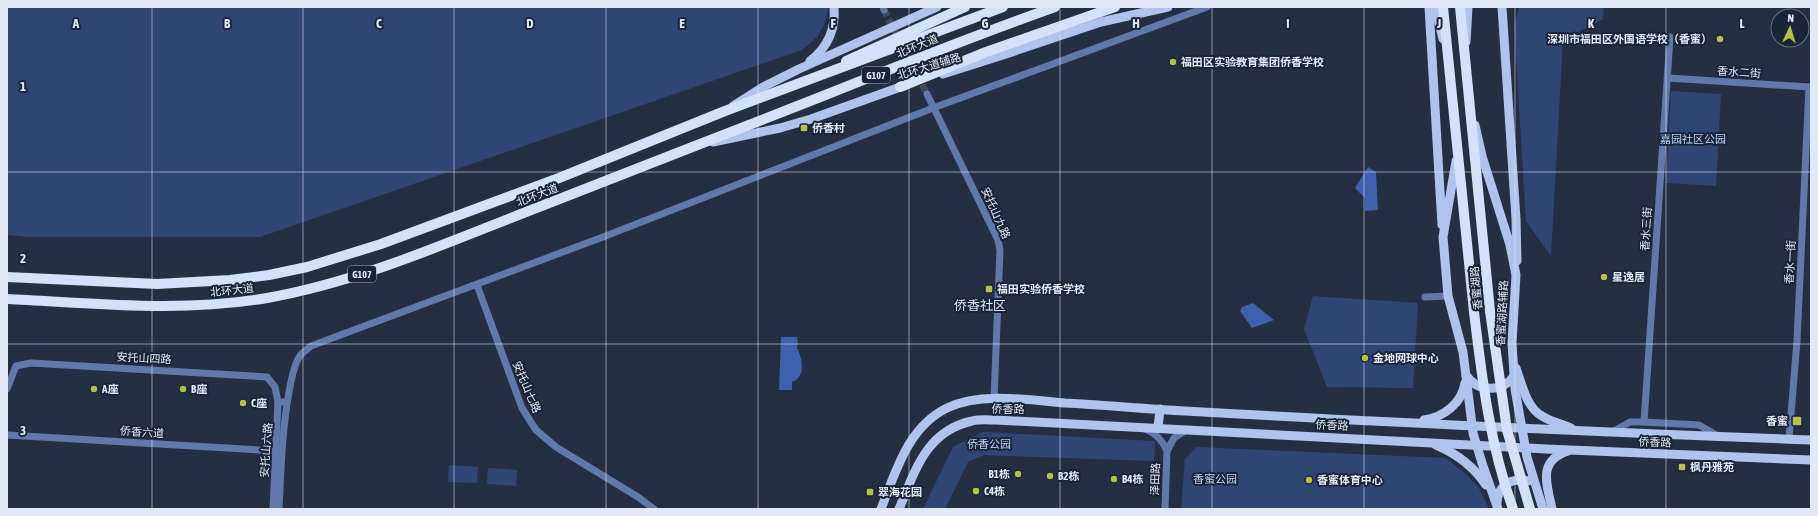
<svg xmlns="http://www.w3.org/2000/svg" width="1818" height="516" viewBox="0 0 1818 516" font-family="'Asap Condensed','Noto Sans SC',sans-serif">
<rect width="100%" height="100%" fill="#252f43"/>
<g fill="#2f4675">
<path d="M7,7H828C828,25 816,40 802,50L260,237H29L7,235Z"/>
<polygon points="1519,7 1604,7 1603,19 1563,40 1551,256 1526,221 1514,25"/>
<polygon points="1671,91 1721,94 1716,186 1666,183"/>
<polygon points="1313,296 1418,303 1413,388 1327,387 1304,329"/>
<polygon points="983,432 1155,441 1154,461 984,455 968,462 945,509 923,509 953,447"/>
<polygon points="1196,447 1446,458 1466,474 1479,488 1489,509 1181,509 1185,459"/>
<polygon points="449,465 478,467 477,483 448,482"/>
<polygon points="488,468 517,470 516,486 487,484"/>
</g>
<g fill="#3d61ac">
<polygon points="1368,167 1376,172 1378,210 1365,211 1365,198 1355,188"/>
<polygon points="1253,303 1274,320 1252,328 1240,311 1242,307"/>
<path d="M781,337H797L798,342L797,348C802,357 807,377 792,382V390H779Z"/>
</g>
<g fill="none" stroke-linecap="round" stroke-linejoin="round">
<polyline stroke="#414b5e" stroke-width="7" stroke-dasharray="7 3.5" stroke-linecap="butt" points="884,10 927,94"/>
<g stroke="#5f79ab" stroke-width="7">
<polyline points="883,7 884,10"/>
<polyline points="1668,78 1809,87"/>
<polyline points="927,94 998,240 1000,250 994,399"/>
<polyline points="477,285 522,408 536,430 556,447 638,497 654,509"/>
<polyline points="1425,297 1448,296"/>
<polyline points="7,389 16,366 31,363 267,377 275,387 278,402"/>
<polyline points="1644,422 1670,37"/>
<path d="M1145,429C1155,433 1163,441 1167,451"/>
<polyline points="1612,432 1630,422 1644,422 1699,425 1718,436"/>
<polyline points="7,435 277,451"/>
<polyline points="1789,439 1797,341 1809,87 1811,87"/>
<polyline points="273,509 278,402 283,402"/>
<path d="M279,509C281,470 282,430 289,392C291,380 293,369 298,359C301,353 306,350 311,346L603,237L933,108L1207,7"/>
<polyline points="1165,509 1167,451 1174,438 1186,430"/>
</g>
<g stroke="#aec4ed" stroke-width="9">
<polyline points="1429,7 1442,225"/>
<polyline points="1435,7 1443,39"/>
<polyline points="1502,7 1516,219 1517,261"/>
<polyline points="1466,42 1468,7"/>
<path d="M810,61C828,47 836,30 834,7"/>
<polyline points="943,74 1003,55 1101,22 1168,7"/>
<polyline points="733,106 763,87 799,69 937,7"/>
<polyline points="1475,125 1482,156 1510,245 1516,275 1512,343 1515,389 1527,457 1543,509"/>
<polyline points="713,142 780,128 811,119 906,85"/>
<polyline points="1456,161 1443,237 1448,296 1463,352 1473,433 1482,463 1498,509"/>
<path d="M1516,368C1522,384 1526,407 1542,416C1551,422 1562,424 1571,428"/>
<path d="M1466,375C1477,392 1502,393 1514,376"/>
<path d="M1424,420C1444,417 1462,403 1465,383"/>
<polyline points="1158,428 1160,409"/>
<path d="M1436,445C1455,453 1474,467 1486,485"/>
<path d="M1497,504C1497,486 1511,477 1528,481"/>
<path d="M881,509C896,471 908,427 947,408C981,392 1029,400 1065,403C1105,405 1145,409 1185,411C1393,423 1602,432 1811,440"/>
<path d="M899,509C915,471 926,431 972,421C980,419 989,420 996,420L1546,449L1811,460"/>
<path d="M1552,509C1547,484 1537,461 1568,451"/>
</g>
<g stroke="#d4e1fa" stroke-width="10">
<polyline points="1443,7 1474,312"/>
<polyline points="1460,7 1490,311"/>
<polyline points="846,61 965,7"/>
<polyline points="900,87 986,52 1115,7"/>
<polyline points="7,277 157,284 230,280 269,275 307,267 381,244 559,178 725,111 1003,7"/>
<path d="M7,299C93,303 181,313 267,298C363,281 453,240 544,205C639,168 733,131 828,94C903,64 979,34 1055,7"/>
</g>
<g stroke="#d4e1fa" stroke-width="10">
<polyline points="1490,311 1507,430 1530,509"/>
<path d="M1474,312C1482,379 1490,445 1513,509"/>
</g>
</g>
<path fill="none" stroke="#e2e9f6" stroke-width="1" stroke-opacity="0.55" d="M152,7V509M303,7V509M454,7V509M606,7V509M758,7V509M909,7V509M1060,7V509M1212,7V509M1364,7V509M1515,7V509M1666,7V509M7,172H1811M7,344H1811"/>
<g fill="#b8c147" stroke="#1b2539" stroke-width="1.5">
<circle cx="1720" cy="39" r="4"/>
<circle cx="1173" cy="62" r="4"/>
<rect x="800" y="124" width="8" height="8" rx="2"/>
<circle cx="1604" cy="277" r="4"/>
<rect x="985" y="285" width="8" height="8" rx="2"/>
<circle cx="1365" cy="358" r="4"/>
<circle cx="94" cy="389" r="4"/>
<circle cx="183" cy="389" r="4"/>
<circle cx="243" cy="403" r="4"/>
<rect x="1792" y="416" width="10" height="10" rx="2"/>
<rect x="1678" y="463" width="8" height="8" rx="2"/>
<circle cx="1018" cy="474" r="4"/>
<circle cx="1050" cy="476" r="4"/>
<circle cx="1114" cy="479" r="4"/>
<circle cx="1309" cy="480" r="4"/>
<circle cx="976" cy="491" r="4"/>
<rect x="866" y="488" width="8" height="8" rx="2"/>
</g>
<g text-anchor="middle" dominant-baseline="central" stroke-width="4" stroke-linejoin="round" paint-order="stroke">
<g fill="#1b2539" stroke="#a6aebd" stroke-width="1">
<rect x="862" y="67" width="28" height="16" rx="3"/>
<rect x="348" y="266" width="28" height="16" rx="3"/>
</g>
<g font-size="10" font-weight="bold" fill="#e2e9f6">
<text x="876" y="75">G107</text>
<text x="362" y="274">G107</text>
</g>
<g font-size="11" font-weight="bold" fill="#e2e9f6" stroke="#1b2539" text-anchor="start">
<text x="1712" y="39" text-anchor="end">深圳市福田区外国语学校（香蜜）</text>
<text x="1181" y="62">福田区实验教育集团侨香学校</text>
<text x="812" y="128">侨香村</text>
<text x="1612" y="277">星逸居</text>
<text x="997" y="289">福田实验侨香学校</text>
<text x="1373" y="358">金地网球中心</text>
<text x="102" y="389">A座</text>
<text x="191" y="389">B座</text>
<text x="251" y="403">C座</text>
<text x="1788" y="421" text-anchor="end">香蜜</text>
<text x="1690" y="467">枫丹雅苑</text>
<text x="1010" y="474" text-anchor="end">B1栋</text>
<text x="1058" y="476">B2栋</text>
<text x="1122" y="479">B4栋</text>
<text x="1317" y="480">香蜜体育中心</text>
<text x="984" y="491">C4栋</text>
<text x="878" y="492">翠海花园</text>
</g>
<g font-size="11" fill="#e2e9f6" stroke="#1b2539">
<text transform="translate(917 46) rotate(-22)">北环大道</text>
<text transform="translate(929 66) rotate(-17)">北环大道辅路</text>
<text transform="translate(1739 72) rotate(4)">香水二街</text>
<text transform="translate(537 195) rotate(-21)">北环大道</text>
<text transform="translate(996 213) rotate(66)">安托山九路</text>
<text transform="translate(1646 229) rotate(-86)">香水三街</text>
<text transform="translate(1790 262) rotate(-87)">香水一街</text>
<text transform="translate(1476 288) rotate(-95)">香蜜湖路</text>
<text transform="translate(232 290) rotate(-6)">北环大道</text>
<text transform="translate(1502 313) rotate(-87)">香蜜湖路辅路</text>
<text transform="translate(144 358) rotate(3)">安托山四路</text>
<text transform="translate(527 387) rotate(67)">安托山七路</text>
<text transform="translate(1008 409) rotate(1)">侨香路</text>
<text transform="translate(1332 425) rotate(3)">侨香路</text>
<text transform="translate(142 432) rotate(4)">侨香六道</text>
<text transform="translate(1655 442) rotate(2)">侨香路</text>
<text transform="translate(266 450) rotate(-86)">安托山六路</text>
<text transform="translate(1155 479) rotate(-88)">泽田路</text>
</g>
<g font-size="11" fill="#bbd0f9" stroke="#1b2539">
<text x="1693" y="139">嘉园社区公园</text>
<text x="989" y="444">侨香公园</text>
<text x="1215" y="479">香蜜公园</text>
</g>
<g font-size="13" fill="#dae5fa" stroke="#1b2539">
<text x="980" y="305">侨香社区</text>
</g>
</g>
<g font-size="13" text-anchor="middle" font-weight="bold" fill="#e2e9f6" stroke="#1b2539" stroke-width="4" stroke-linejoin="round" paint-order="stroke">
<text x="76" y="28">A</text>
<text x="227" y="28">B</text>
<text x="379" y="28">C</text>
<text x="530" y="28">D</text>
<text x="682" y="28">E</text>
<text x="833" y="28">F</text>
<text x="985" y="28">G</text>
<text x="1136" y="28">H</text>
<text x="1288" y="28">I</text>
<text x="1439" y="28">J</text>
<text x="1591" y="28">K</text>
<text x="1742" y="28">L</text>
<text x="23" y="91">1</text>
<text x="23" y="263">2</text>
<text x="23" y="435">3</text>
</g>
<rect width="1818" height="516" fill="none" stroke="#e2e9f6" stroke-width="16"/>
<g transform="translate(1790 28) rotate(4)"><circle r="19" fill="#1b2539" stroke="#6b7385"/>
<path d="M0-3L7 15L0 10L-7 15Z" fill="#b8c147"/>
<text y="-6" font-size="11" font-weight="bold" text-anchor="middle" fill="#e2e9f6">N</text>
</g>
</svg>
